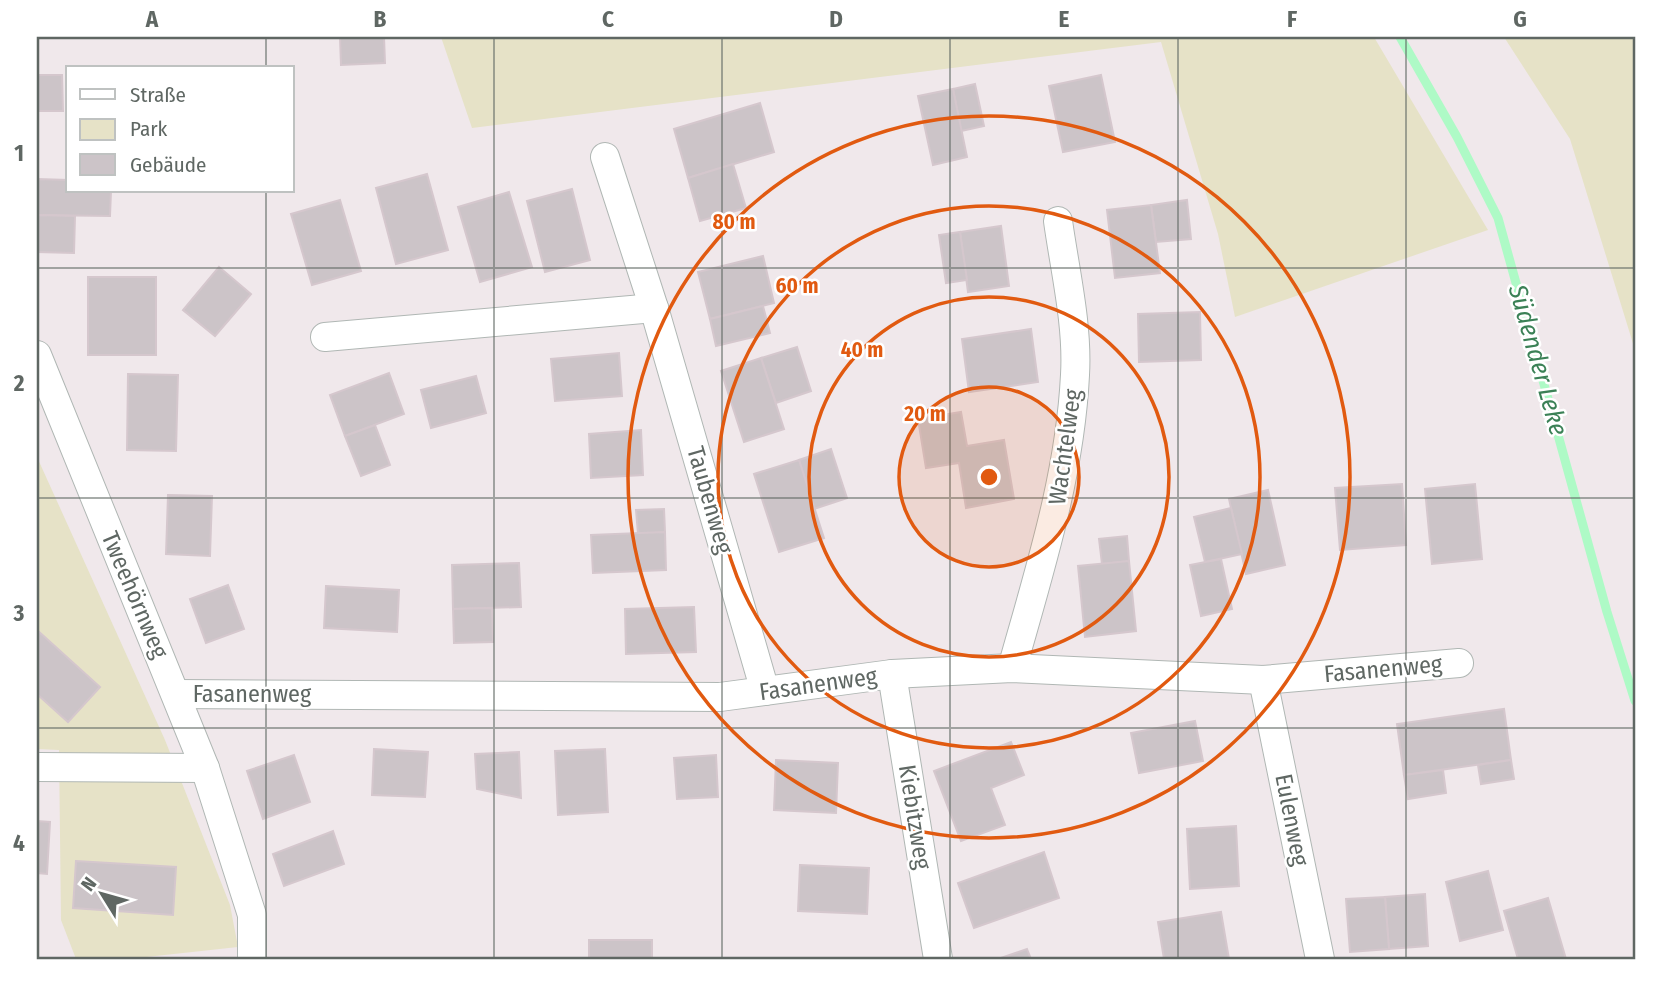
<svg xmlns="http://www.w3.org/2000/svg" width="1672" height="996" viewBox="0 0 1672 996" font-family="'Fira Sans Condensed',sans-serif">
<rect width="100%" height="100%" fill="#f0e8eb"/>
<g fill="#e6e2c7" fill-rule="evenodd">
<polygon points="441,37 1374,37 1488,230 1235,317 1218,234 1161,42 472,128"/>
<polygon points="1504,37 1635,37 1635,350 1570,139"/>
<path d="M37,457L165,740L230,905L238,947L128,959H76L61,920L59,750L37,749V694L68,722L99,687L37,630ZM76,861L175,867L172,915L73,908Z"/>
</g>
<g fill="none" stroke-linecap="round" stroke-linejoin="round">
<polyline stroke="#aefac6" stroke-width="9" points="1400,37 1457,137 1498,218 1607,612 1635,701"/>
</g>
<g fill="#ccc4c8" stroke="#d5c7cd" stroke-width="2">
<polygon points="340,37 384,37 385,63 341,65"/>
<polygon points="37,75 62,75 63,111 37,111"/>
<polygon points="1101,75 1115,142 1063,152 1049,86"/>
<polygon points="975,84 984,126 961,131 953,89"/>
<polygon points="953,89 967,157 933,165 918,96"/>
<polygon points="760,103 774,152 688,178 674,129"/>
<polygon points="733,164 746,208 700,221 688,178"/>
<polygon points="427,174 448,250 396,264 376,188"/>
<polygon points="37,179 68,180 68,191 111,191 110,216 37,215"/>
<polygon points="572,189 590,260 545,272 527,201"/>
<polygon points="509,192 532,267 480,282 458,207"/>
<polygon points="340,200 361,271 312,285 291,214"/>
<polygon points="1187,200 1191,239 1156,242 1151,205"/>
<polygon points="1151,205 1160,273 1115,278 1107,210"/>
<polygon points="37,215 75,216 74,253 37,252"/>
<polygon points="1001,226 1009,286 968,292 960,232"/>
<polygon points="960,232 967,280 946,283 939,235"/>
<polygon points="763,256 774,303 710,319 698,272"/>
<polygon points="219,267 251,294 215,336 183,310"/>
<rect x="88" y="277" width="68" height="78"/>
<polygon points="763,306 770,333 716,346 710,319"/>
<polygon points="1200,312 1201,360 1139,362 1138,314"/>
<polygon points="1031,329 1038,382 969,392 962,339"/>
<polygon points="797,347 811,391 776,403 761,358"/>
<polygon points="619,353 622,396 555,401 551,359"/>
<polygon points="761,358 784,429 744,442 721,371"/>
<polygon points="389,373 404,414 345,436 330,395"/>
<polygon points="128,374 178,375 176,451 127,450"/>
<polygon points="476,376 486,413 431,428 421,390"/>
<polygon points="961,412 967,446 1004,440 1014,499 966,508 959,463 926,468 918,419"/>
<polygon points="375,425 390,465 361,476 345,436"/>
<polygon points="641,430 643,475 591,478 589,434"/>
<polygon points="831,449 847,498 814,509 799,460"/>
<polygon points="799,460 824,538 779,552 754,474"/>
<polygon points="1402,484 1406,545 1340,550 1335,488"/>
<polygon points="1475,484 1482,559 1432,564 1425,489"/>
<polygon points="1268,490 1285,565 1246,574 1229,499"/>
<polygon points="168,495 212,496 210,556 166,554"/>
<polygon points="1231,508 1242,554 1205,562 1194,517"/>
<polygon points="664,509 665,532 638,534 636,510"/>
<polygon points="665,532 666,570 593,573 591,535"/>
<polygon points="1127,536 1129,561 1102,564 1099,539"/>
<polygon points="1221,559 1232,609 1201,616 1190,565"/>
<polygon points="1129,561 1136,631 1085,637 1078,566"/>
<polygon points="519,563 521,607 453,609 452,565"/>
<polygon points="228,585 244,629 206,643 190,599"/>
<polygon points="326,586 399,590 397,632 324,628"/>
<polygon points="694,607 696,652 626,654 625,609"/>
<polygon points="492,608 493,642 454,643 453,609"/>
<polygon points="37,630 100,687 68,722 37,694"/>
<polygon points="1504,709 1511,760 1404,775 1397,724"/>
<polygon points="1195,721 1203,761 1139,773 1131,733"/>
<polygon points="1011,742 1024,775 991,788 1005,825 961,841 934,771"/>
<polygon points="374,749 428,752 425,797 372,795"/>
<polygon points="605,749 608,812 558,815 555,751"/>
<polygon points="519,752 521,798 477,789 475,754"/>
<polygon points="294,755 310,802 263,819 247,771"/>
<polygon points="716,755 718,797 677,799 674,758"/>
<polygon points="776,760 838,763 836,813 774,810"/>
<polygon points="1511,760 1514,779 1481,784 1478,765"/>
<polygon points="1443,770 1446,793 1408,799 1404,775"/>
<polygon points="37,821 50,822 47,874 37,873"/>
<polygon points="1236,826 1239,886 1190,889 1187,829"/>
<polygon points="333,831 344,864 284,886 273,854"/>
<polygon points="1044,852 1059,898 974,928 958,883"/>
<polygon points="76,861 176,867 173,915 73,908"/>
<polygon points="800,865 869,868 867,914 798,911"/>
<polygon points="1488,871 1503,930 1460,941 1446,882"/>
<polygon points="1425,894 1428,946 1389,949 1385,897"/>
<polygon points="1385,897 1389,949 1350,952 1346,899"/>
<polygon points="1548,898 1566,959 1518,959 1504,911"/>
<polygon points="1221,912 1229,959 1164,959 1158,922"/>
<rect x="589" y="940" width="63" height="19"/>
<polygon points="1027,949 1031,959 998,959"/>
</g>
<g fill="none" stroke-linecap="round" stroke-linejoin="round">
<g stroke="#b0b7b4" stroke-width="30">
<g id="street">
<polyline points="605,157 654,308 765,691"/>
<polyline points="325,337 654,308"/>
<polyline points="37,355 205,768 252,915 252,959"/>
<path d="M1012,668C1039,572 1070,476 1075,375C1078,325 1065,271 1058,221"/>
<polyline points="892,674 938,959"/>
<polyline points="1263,680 1320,959"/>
<polyline points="176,694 720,697 892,674 1012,668 1263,680 1459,663"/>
<polyline points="37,767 205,768"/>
</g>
</g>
<use href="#street" stroke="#fff" stroke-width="28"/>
</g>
<path fill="none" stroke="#5f6763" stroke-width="2" stroke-opacity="0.55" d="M266,37V68M494,37V959M722,37V959M950,37V959M1178,37V959M1406,37V959M266,191V959M37,268H1635M37,498H1635M37,728H1635"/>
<circle cx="989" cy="477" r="90" fill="#e15a10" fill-opacity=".12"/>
<g fill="none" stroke="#e15a10" stroke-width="3.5">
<circle cx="989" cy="477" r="90"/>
<circle cx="989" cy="477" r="180"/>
<circle cx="989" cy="477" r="271"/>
<circle cx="989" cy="477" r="361"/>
</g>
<g text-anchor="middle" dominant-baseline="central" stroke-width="5" stroke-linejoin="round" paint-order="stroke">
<g font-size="24" fill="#5f6763" stroke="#fff">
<text transform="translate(1065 447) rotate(-82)">Wachtelweg</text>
<text transform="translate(710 500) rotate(74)">Taubenweg</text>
<text transform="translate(135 595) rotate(67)">Tweehörnweg</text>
<text transform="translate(1383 669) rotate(-5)">Fasanenweg</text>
<text transform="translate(818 684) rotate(-8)">Fasanenweg</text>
<text x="252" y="694">Fasanenweg</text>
<text transform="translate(915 817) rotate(81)">Kiebitzweg</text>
<text transform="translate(1292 820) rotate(79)">Eulenweg</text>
</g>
<g font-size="26" font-style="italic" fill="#3b8156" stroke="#fff">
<text transform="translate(1538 360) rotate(74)">Südender Leke</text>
</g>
</g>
<circle cx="989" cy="477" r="10" fill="#e15a10" stroke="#fff" stroke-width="3.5"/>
<g font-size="21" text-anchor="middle" font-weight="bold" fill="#e15a10" stroke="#fff" stroke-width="5" stroke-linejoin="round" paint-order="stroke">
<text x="734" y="229">80 m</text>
<text x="797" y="293">60 m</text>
<text x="862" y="357">40 m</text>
<text x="925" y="421">20 m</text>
</g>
<rect width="1672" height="996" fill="none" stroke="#ffffff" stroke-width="77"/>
<rect x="66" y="66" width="228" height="126" fill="#ffffff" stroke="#bfc2c1" stroke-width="2"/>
<rect x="80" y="89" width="35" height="10" fill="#ffffff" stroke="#bfc2c1" stroke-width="2"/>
<text x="130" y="102" font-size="21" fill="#5f6763">Straße</text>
<rect x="80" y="119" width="35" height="21" fill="#e6e2c7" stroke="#bfc2c1" stroke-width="2"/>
<text x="130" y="136" font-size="21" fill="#5f6763">Park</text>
<rect x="80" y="154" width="35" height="21" fill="#ccc4c8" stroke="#bfc2c1" stroke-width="2"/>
<text x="130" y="172" font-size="21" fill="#5f6763">Gebäude</text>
<g transform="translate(102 894) rotate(307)" stroke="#ffffff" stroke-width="5" paint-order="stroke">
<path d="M0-5L12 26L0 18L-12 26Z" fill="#5f6763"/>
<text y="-10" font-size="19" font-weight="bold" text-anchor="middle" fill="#5f6763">N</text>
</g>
<rect x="38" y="38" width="1596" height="920" fill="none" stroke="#5f6763" stroke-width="2.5"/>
<g font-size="23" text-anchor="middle" font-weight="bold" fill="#5f6763">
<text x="152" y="27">A</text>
<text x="380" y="27">B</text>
<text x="608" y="27">C</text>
<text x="836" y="27">D</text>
<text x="1064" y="27">E</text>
<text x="1292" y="27">F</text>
<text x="1520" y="27">G</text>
<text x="19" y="161">1</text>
<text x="19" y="391">2</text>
<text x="19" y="621">3</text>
<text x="19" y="851">4</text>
</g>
</svg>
